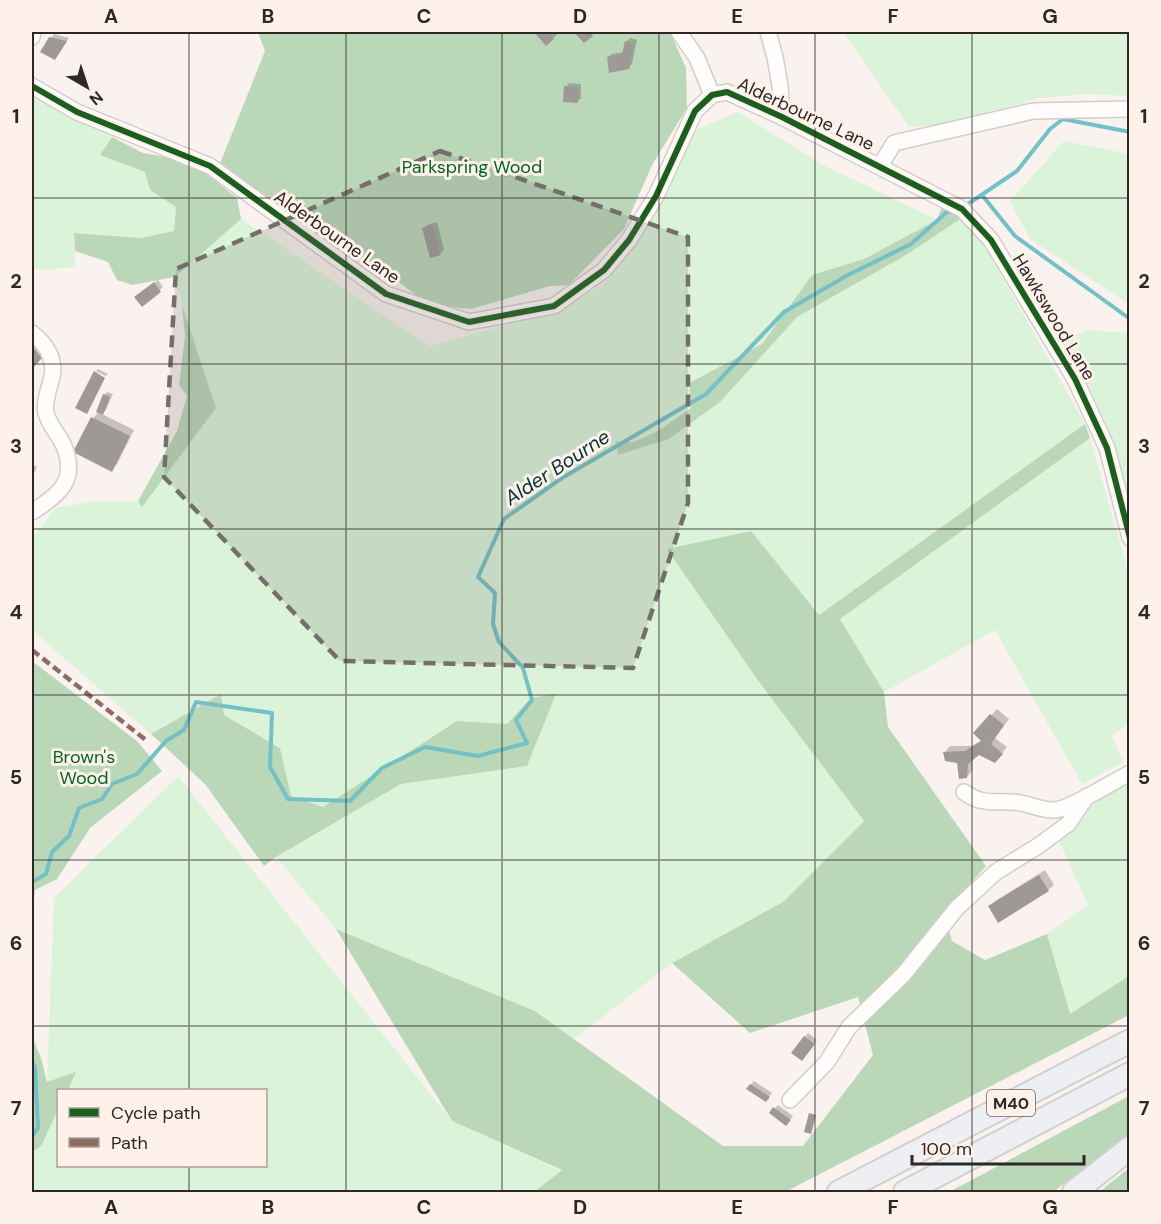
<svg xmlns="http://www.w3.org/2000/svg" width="1161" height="1224" viewBox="0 0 1161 1224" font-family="'DM Sans',sans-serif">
<rect width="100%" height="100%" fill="#f9f2ee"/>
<g fill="#dbf4d9">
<polygon points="843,32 1129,32 1129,96 1087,94 1038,98 997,112 948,124 909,127"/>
<polygon points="32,92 90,120 112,137 100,155 146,172 150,190 176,207 174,231 140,238 74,233 75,267 43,270 32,268"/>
<polygon points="738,112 825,166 938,220 864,259 812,275 762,344 689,382 691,408 658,431 633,442 616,441 618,455 669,439 720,402 797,317 908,254 963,217 977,232 1085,424 819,615 751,531 864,821 783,902 672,963 574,1039 535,1011 336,929 276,857 401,784 527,766 531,698 507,724 457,721 323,807 291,796 280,748 224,715 221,694 151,734 32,630 32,539 55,508 98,501 138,501 142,506 216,408 182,305 175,277 241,219 430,346 563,309 605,283 656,211 695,130"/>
<polygon points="1064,141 1129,154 1129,304 1030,239 1010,201"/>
<polygon points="1086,330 1129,333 1129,518 1117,476 1106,423 1064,343"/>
<polygon points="1090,438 1129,574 1129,723 1112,736 1123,762 1082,784 995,630 884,692 839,619"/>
<polygon points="178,776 452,1121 562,1171 534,1192 32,1192 32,1152 41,1145 58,1110 58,1166 266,1166 266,1090 68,1090 76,1073 47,1082 54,898"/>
<polygon points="1129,782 1129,976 1070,1015 1047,934 1088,905 1055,832 1106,796"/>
</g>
<g fill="#bad8b8">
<polygon points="258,32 670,32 686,68 687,108 652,165 624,229 569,285 550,286 471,309 429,305 396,280 219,166 265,51"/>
<polygon points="112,137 143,153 188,161 208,175 237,198 241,219 175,277 132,285 117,280 108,262 75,251 74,233 140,238 174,231 176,207 150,190 145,172 100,155"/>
<polygon points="942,207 963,217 908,254 797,317 720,402 669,439 618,455 616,441 633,442 658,431 691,408 689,383 762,344 812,275 864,259 937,220"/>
<polygon points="182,305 216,408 142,507 138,501 177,431 187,396 179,385 185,336"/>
<polygon points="1085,424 1090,438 840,619 884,692 888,727 986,866 944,913 952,941 985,960 1047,934 1070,1014 1129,976 1129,1015 785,1192 534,1192 562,1170 452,1121 336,929 535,1011 723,1146 803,1146 873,1055 858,997 750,1033 672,963 783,902 864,821 757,679 667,549 751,531 819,615"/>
<polygon points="32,661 138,742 162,771 90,828 57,879 35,890 32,912"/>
<polygon points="221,694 224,715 280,748 291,796 323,807 457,721 507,724 531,698 556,694 527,766 401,784 276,857 264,866 205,784 151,734"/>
<polygon points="32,1036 41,1058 47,1082 76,1072 68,1090 58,1090 58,1110 41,1146 32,1152"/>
<polygon points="1129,1096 1129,1136 1062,1185 1054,1192 949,1192"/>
<polygon points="1129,1168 1129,1192 1099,1192"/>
</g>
<g fill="#0003">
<polygon points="536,32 554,32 557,35 546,44"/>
<polygon points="54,34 69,38 58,55 51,38"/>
<polygon points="630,38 637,40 632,64 628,68 608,57 612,54 624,52 626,42"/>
<polygon points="569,83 581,84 581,98 577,102 566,87"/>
<polygon points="437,222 444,250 440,254 424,228 427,225"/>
<polygon points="158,280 163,287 142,305 140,294"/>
<polygon points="32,332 49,349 32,367"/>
<polygon points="98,369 108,374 106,376 96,371"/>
<polygon points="107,392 113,394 106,410 102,414 134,430 117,464 112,470 93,418 99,412 104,395"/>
<polygon points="32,464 37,467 32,478"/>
<polygon points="997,709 1009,719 995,738 1007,747 1000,756 979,753 973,758 972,771 967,777 959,762 945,752 950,746 972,746 982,740 975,733"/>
<polygon points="1045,870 1054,885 1048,890 990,907 995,901"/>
<polygon points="808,1033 817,1040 805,1056 793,1053"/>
<polygon points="754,1081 772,1093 769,1097 748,1088"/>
<polygon points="778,1105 793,1116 789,1121 771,1113"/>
</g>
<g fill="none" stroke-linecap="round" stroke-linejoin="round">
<g stroke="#73c0c6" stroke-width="4">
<polyline points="982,195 1015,236 1130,319"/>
<polyline points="965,206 1017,171 1050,129 1063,119 1130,132"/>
<polyline points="32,882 46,874 52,852 69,836 79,808 102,799 112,784 137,774 166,741 184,730 196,702 272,713 270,767 288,799 350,801 382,768 425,747 478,756 527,743 516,720 532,700 523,668 499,642 493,624 495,593 478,577 504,519 562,478 706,394 784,312 848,275 911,244 947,212 953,211"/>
<polyline points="32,1062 35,1067 38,1128 32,1136"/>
</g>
</g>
<g fill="#9e9896">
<polygon points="534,32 548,32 554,39 546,46"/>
<polygon points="574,32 590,32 593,36 584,43"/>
<polygon points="49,37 67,41 55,60 40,52"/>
<polygon points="625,41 634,43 629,69 609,73 607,57 622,54"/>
<polygon points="564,86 579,87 578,103 563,102"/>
<polygon points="433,225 441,255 430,258 422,228"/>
<polygon points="154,282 161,292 142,307 134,297"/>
<polygon points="32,347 42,358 32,369"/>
<polygon points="94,371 105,378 87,414 75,408"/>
<polygon points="103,394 110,397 103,415 96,412"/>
<polygon points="91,417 130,436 112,472 73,452"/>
<polygon points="990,714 1004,725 991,744 1003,754 995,763 979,755 968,764 967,778 959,779 957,763 945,761 943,752 965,751 981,741 973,733"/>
<polygon points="1039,875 1049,891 998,923 988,906"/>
<polygon points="804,1036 815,1044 802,1061 791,1053"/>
<polygon points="750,1084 770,1097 766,1102 746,1089"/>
<polygon points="773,1107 791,1120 786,1126 769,1113"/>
<polygon points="809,1113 816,1115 811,1134 804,1132"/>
</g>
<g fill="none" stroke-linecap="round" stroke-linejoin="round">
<g stroke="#d3cecb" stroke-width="18">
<g id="minor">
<polyline points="679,32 697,58 712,95"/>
<polyline points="768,32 775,57 780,86 782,117"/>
<polyline points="32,37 33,32"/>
<polyline points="32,86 77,112 210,166 386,294 469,322 554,306 604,270 629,240 656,196 695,111 712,95 727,92 782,117 962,209 991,240 1075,379 1107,448 1130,538"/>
<polyline points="880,166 894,143 1033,111 1130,109"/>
<path d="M32,333C47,345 57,361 51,381C48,392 44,402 46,413C49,425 59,435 64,446C78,480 59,495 32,512"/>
<path d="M964,792C981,805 994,801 1013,802C1027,802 1041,811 1054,810C1069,810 1114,781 1130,773"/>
<polyline points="790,1100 827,1062 849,1027 903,975 957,908 996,872 1038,846 1068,824 1087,796"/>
</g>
</g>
<g stroke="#d3cfcd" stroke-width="26">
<g id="highway">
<polyline points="839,1192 1130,1041"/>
<polyline points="905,1192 1130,1074"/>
<polyline points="1074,1192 1130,1148"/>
</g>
</g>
<use href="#minor" stroke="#fefdfc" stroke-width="15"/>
<use href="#highway" stroke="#edeff2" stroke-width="22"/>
<polyline stroke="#8d6e63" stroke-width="4.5" stroke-dasharray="9 4.5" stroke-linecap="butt" points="32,650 147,741"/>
<g stroke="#fef1e9" stroke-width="10">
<polyline id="cycleway" points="32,86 77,112 210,166 386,294 469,322 554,306 604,270 629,240 656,196 695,111 712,95 727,92 782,117 962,209 991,240 1075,379 1107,448 1130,538"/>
</g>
<use href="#cycleway" stroke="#1b5e20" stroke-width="6"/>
</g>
<path fill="#746f6b" fill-opacity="0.2" stroke="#746f6b" stroke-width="4.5" stroke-dasharray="12 8" stroke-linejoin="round" d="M440,151L688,237V503L633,668L340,661L164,477L176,269Z"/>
<path fill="none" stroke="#2d2825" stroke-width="1.5" stroke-opacity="0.55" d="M189,32V1090M346,32V1192M502,32V1192M659,32V1192M815,32V1192M972,32V1192M32,198H1130M32,364H1130M32,529H1130M32,695H1130M32,860H1130M32,1026H1130M189,1166V1192"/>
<g text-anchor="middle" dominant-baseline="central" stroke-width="6" stroke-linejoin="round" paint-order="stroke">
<rect fill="#fef1e9" stroke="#6c6460" stroke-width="1.5" x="987" y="1090" width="48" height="26" rx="4.5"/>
<g font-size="16" font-weight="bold" fill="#2d2825">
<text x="1011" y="1103">M40</text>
</g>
<g font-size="18" fill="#2d2825" stroke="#fef1e9">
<text transform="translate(806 114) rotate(25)">Alderbourne Lane</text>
<text transform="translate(337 237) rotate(35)">Alderbourne Lane</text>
<text transform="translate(1054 317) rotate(59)">Hawkswood Lane</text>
</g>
<g font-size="18" fill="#046522" stroke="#fef1e9">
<text x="472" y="167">Parkspring Wood</text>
<text x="84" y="757">Brown's<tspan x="84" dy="21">Wood</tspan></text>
</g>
<g font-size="20" font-style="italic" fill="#003338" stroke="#fef1e9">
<text transform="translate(557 467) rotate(-33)">Alder Bourne</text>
</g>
</g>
<rect width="1161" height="1224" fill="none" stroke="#fef1e9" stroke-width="66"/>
<rect x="57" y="1089" width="210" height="78" fill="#fef1e9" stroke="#aaa19b" stroke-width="1.5"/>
<rect x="69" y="1108" width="30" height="9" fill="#1b5e20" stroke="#aaa19b" stroke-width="1.5"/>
<text x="111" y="1119" font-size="18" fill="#2d2825">Cycle path</text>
<rect x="69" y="1138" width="30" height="9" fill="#8d6e63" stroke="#aaa19b" stroke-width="1.5"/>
<text x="111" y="1149" font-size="18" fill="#2d2825">Path</text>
<g transform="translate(87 87) rotate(141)" stroke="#fef1e9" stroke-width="4.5" paint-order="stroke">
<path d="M0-4.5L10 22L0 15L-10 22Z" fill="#2d2825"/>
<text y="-9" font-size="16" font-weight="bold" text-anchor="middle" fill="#2d2825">N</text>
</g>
<path d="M912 1155v9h172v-9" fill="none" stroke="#2d2825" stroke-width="3"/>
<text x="921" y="1155" font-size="18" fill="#2d2825" stroke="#fef1e9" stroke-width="4.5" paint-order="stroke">100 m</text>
<rect x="33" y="33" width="1095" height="1158" fill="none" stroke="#2d2825" stroke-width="2"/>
<g font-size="20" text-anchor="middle" font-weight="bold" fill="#2d2825">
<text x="111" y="23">A</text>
<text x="268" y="23">B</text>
<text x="424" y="23">C</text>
<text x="580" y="23">D</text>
<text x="737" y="23">E</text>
<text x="893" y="23">F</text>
<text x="1050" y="23">G</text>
<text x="16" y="123">1</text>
<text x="1144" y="123">1</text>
<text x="16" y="288">2</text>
<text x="1144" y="288">2</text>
<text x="16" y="453">3</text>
<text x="1144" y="453">3</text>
<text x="16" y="619">4</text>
<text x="1144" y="619">4</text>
<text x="16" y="784">5</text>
<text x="1144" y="784">5</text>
<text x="16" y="950">6</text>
<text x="1144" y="950">6</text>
<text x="16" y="1115">7</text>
<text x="1144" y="1115">7</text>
<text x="111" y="1214">A</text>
<text x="268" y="1214">B</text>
<text x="424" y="1214">C</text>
<text x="580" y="1214">D</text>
<text x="737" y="1214">E</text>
<text x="893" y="1214">F</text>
<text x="1050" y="1214">G</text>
</g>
</svg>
